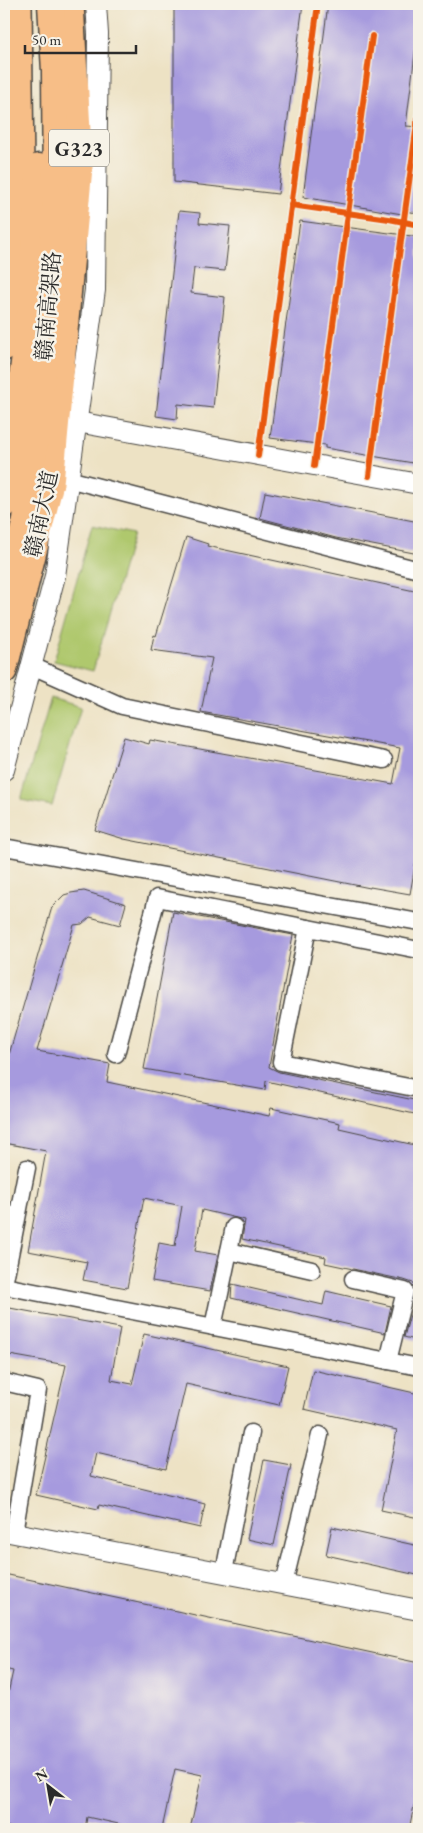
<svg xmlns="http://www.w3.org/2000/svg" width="423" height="1833" viewBox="0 0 423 1833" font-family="'EB Garamond','Noto Serif SC',serif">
<rect width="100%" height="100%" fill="#f7f3e8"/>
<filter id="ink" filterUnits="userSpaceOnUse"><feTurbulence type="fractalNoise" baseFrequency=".02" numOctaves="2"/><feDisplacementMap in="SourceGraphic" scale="10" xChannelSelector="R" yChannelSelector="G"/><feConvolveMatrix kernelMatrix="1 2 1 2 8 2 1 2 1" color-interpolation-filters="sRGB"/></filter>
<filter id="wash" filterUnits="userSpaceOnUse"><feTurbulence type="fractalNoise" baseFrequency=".0096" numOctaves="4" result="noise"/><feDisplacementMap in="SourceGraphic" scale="20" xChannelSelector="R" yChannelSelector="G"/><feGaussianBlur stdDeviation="1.12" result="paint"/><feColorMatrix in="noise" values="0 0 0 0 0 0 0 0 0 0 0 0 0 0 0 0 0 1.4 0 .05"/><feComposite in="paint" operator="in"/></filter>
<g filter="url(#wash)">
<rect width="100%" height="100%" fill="#ede2c4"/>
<g fill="#afc86d" stroke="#6d7a4c">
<polygon points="92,525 133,534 93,671 54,661"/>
<polygon points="51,698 81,707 52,806 21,800"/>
</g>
<g id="blocks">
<g fill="#a69ade">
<polygon points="174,4 303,4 278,194 174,182"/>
<polygon points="328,4 419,4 419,37 417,37 406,126 419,127 419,213 402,211 402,214 303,197"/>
<polygon points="179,211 200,213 199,223 230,226 225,271 194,268 191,293 225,297 213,408 178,404 177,419 156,416"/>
<polygon points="300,221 419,237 419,464 325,448 325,445 270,438"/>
<polygon points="265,492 419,522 419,554 336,538 260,518"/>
<polygon points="186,537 208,544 207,546 419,592 419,843 410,894 370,887 370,888 124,839 95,830 124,737 149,744 150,740 393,784 400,748 201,712 212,658 151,650 154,635 156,636"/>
<polygon points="84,891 126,904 120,925 90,917 82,924 74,925 37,1051 110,1064 107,1082 269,1116 271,1108 340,1123 339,1128 419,1146 419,1285 404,1280 325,1263 326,1257 242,1239 245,1220 202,1210 195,1251 218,1255 210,1291 152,1281 159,1243 175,1246 182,1206 144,1198 127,1288 83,1280 87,1262 28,1251 46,1151 4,1143 4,1064 6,1065 52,907 64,895 71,893"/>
<polygon points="173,912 293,935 269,1067 279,1072 419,1101 419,1115 266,1081 265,1090 144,1069"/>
<polygon points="232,1284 323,1305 326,1291 391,1306 385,1333 231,1298"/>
<polygon points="4,1307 120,1328 111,1380 132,1384 144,1334 288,1366 279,1405 186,1384 166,1469 96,1453 91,1476 205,1504 200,1528 99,1505 98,1509 36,1495 66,1365 4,1354"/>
<polygon points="411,1311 419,1313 419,1341 404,1337"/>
<polygon points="313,1370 419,1394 419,1518 381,1510 397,1430 304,1409"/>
<polygon points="264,1460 291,1465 274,1545 247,1539"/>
<polygon points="332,1527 419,1546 419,1564 417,1575 326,1555"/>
<polygon points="4,1574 419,1663 419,1783 409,1829 190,1829 202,1775 175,1769 162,1829 122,1829 123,1825 87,1817 85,1829 18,1829 4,1826 4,1712 13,1671 4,1669"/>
</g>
</g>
</g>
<g filter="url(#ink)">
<use href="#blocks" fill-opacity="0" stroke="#484642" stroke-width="1"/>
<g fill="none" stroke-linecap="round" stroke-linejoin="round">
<g stroke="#484642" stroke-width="19">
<g id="minor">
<polyline points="68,479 419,570"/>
<polyline points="30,665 122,706 384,760"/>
<polyline points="4,847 419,922"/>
<polyline points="308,928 281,1062 419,1089"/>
<polyline points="116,1054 157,898 419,950"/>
<polyline points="229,1251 312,1270"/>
<polyline points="353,1279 405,1291 388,1361"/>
<polyline points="4,1285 27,1168"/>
<polyline points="4,1286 419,1367"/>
<polyline points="213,1327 234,1227"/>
<polyline points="4,1382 38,1390 14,1533"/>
<polyline points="224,1572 251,1433"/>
<polyline points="284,1584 320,1435"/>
</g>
</g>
<g stroke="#484642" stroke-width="22">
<g id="tertiary">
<polyline points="77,422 419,484"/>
<polyline points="4,770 55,576 95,290 98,34 96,4"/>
<polyline points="4,1531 419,1610"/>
</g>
</g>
<g stroke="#484642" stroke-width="28">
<g id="primary">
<polyline points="4,348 21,169 19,4"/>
<polyline points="4,671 51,483 80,167 71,4"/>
</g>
</g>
<g stroke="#484642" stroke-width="29">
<g id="trunk">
<polyline points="4,505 14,444 31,306 39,167"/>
<polyline points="4,606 26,520 44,358 56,210 55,71 51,4"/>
</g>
</g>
<use href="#minor" stroke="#fff" stroke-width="16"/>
<use href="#tertiary" stroke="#fff" stroke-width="20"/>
<use href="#primary" stroke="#f7be87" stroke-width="25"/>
<use href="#trunk" stroke="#f7be87" stroke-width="26"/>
<g stroke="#f7f3e8" stroke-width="9">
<g id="cycleway">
<polyline points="291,205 389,219 419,225"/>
<polyline points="258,456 318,4"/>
<polyline points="314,466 372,36"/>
<polyline points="369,476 419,109"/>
</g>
</g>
<use href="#cycleway" stroke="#e8590c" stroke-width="6"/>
</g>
</g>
<g text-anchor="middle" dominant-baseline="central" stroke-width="5" stroke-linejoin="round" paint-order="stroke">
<rect fill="#f7f3e8" stroke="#686764" stroke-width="1" x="49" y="129.5" width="60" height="37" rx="4"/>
<g font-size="21" font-weight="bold" fill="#2b2b2b">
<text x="79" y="148">G323</text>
</g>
<g font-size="22" fill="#2b2b2b" stroke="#f7f3e8">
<text transform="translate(48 306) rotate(-85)">赣南高架路</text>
<text transform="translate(41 514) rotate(-78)">赣南大道</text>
</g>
</g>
<rect width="423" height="1833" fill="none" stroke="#f7f3e8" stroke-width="20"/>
<g transform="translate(48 1786) rotate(329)" stroke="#f7f3e8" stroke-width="4" paint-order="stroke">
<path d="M0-4L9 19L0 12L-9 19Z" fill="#2b2b2b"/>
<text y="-8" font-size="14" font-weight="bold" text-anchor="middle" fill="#2b2b2b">N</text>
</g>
<path d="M25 45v8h111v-8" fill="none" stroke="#2b2b2b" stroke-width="2.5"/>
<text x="32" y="45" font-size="15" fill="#2b2b2b" stroke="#f7f3e8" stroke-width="4" paint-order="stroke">50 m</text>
</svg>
